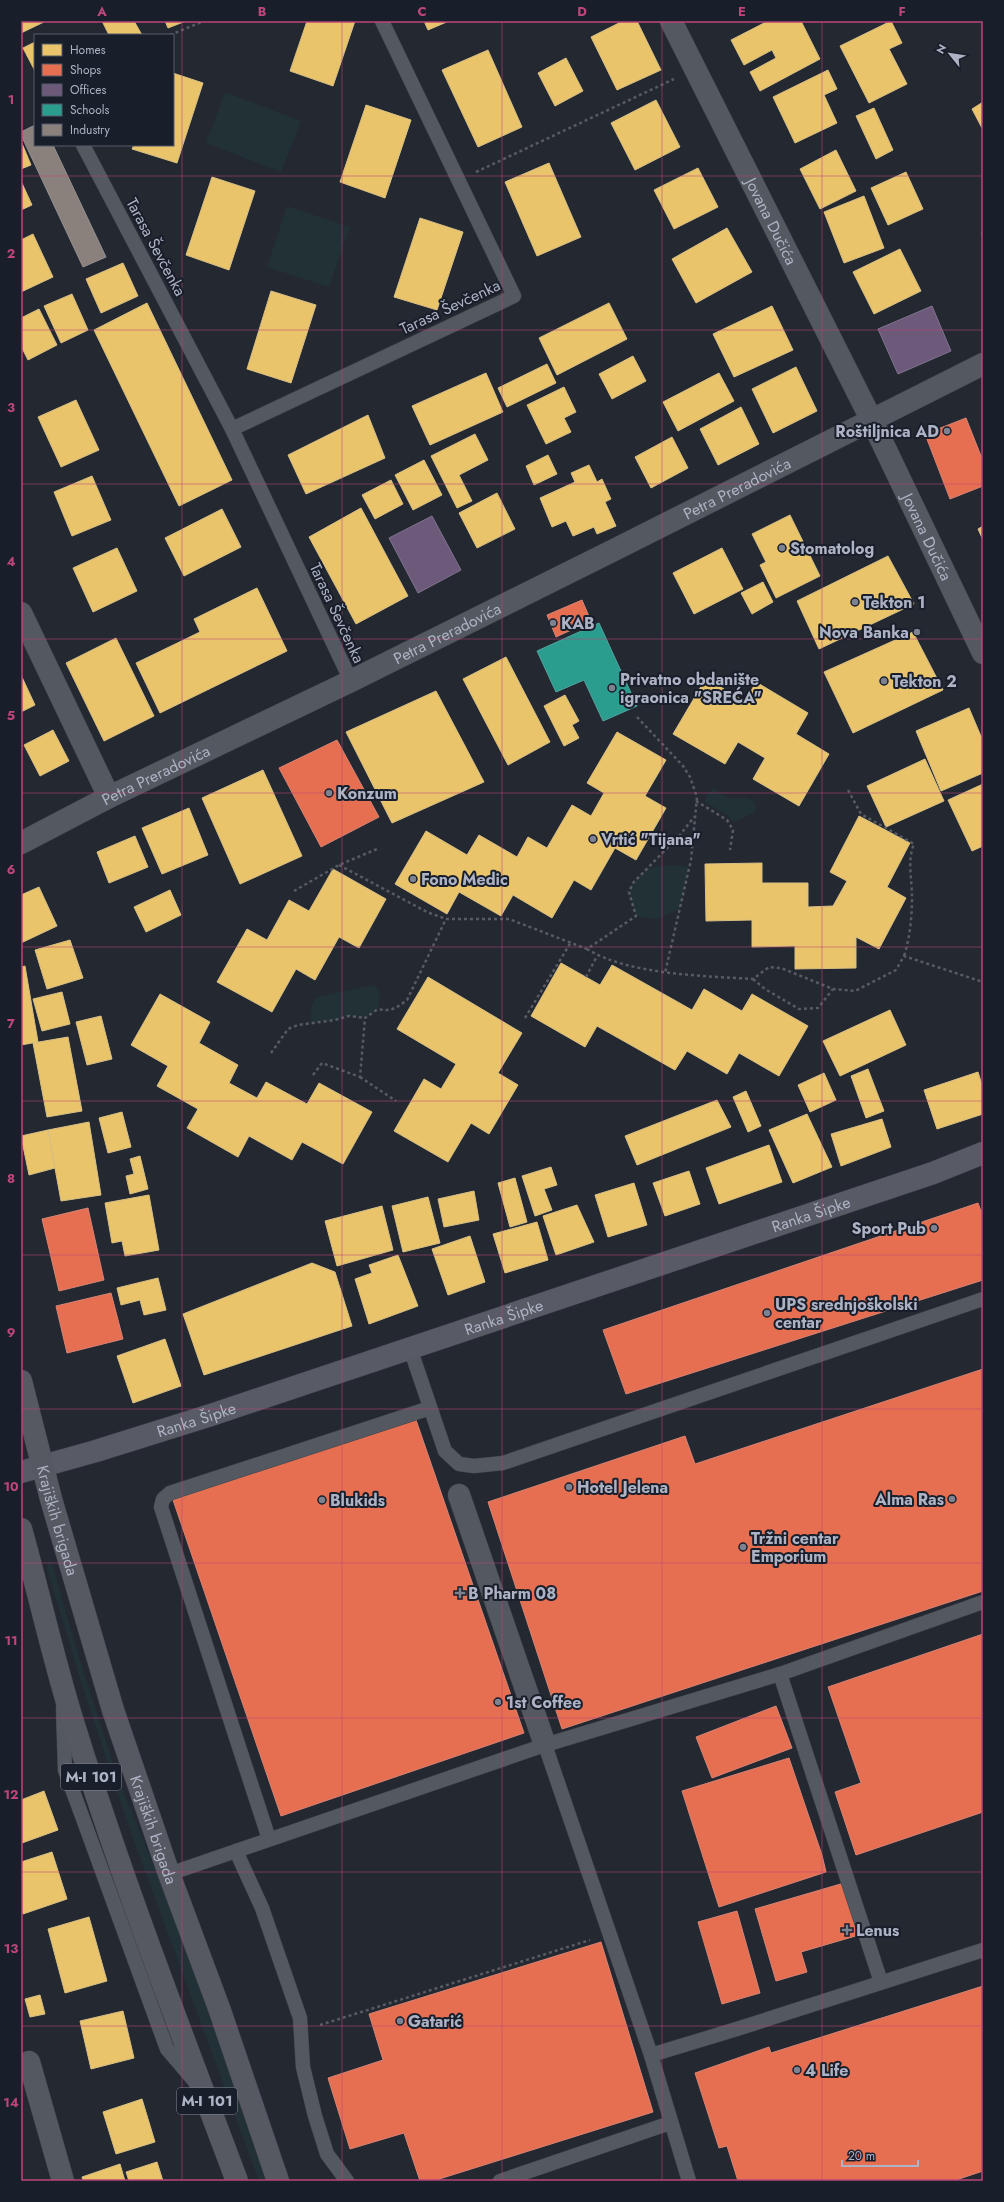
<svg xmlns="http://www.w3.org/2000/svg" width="1004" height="2202" viewBox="0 0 1004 2202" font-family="Jost,sans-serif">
<rect width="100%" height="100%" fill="#242831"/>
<g fill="#213136">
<polygon points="225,92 301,121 281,172 206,143"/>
<polygon points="287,206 350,227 329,287 267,267"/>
<path d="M714,788C718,791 726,797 731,798C742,799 744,795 755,802L756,812L734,822L727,815L705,802L707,794Z"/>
<polygon points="673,865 689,867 680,909 657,919 636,916 629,892 633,883 647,868"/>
<polygon points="374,985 380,993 378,1009 365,1018 349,1016 335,1020 310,1023 312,1004 317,997"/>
<polygon points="48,1561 52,1563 77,1651 118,1778 173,1914 270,2181 259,2181 131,1833 82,1685 47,1569"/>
</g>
<g fill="#e9c46a" stroke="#d7bf85">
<polygon points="21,21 46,21 21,33"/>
<polygon points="102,21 134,21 142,35 109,35"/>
<polygon points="165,21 186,21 168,28"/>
<polygon points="307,21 355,21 333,86 290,71"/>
<polygon points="424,21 449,21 428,30"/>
<polygon points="623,21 637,21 661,70 617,90 591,37"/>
<polygon points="768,21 801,21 820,59 760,91 750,72 776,58 772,50 744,65 731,40"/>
<polygon points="891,21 902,43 889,49 907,84 869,103 840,46"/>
<polygon points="35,42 35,71 23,48"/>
<polygon points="488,50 522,127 478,147 442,70"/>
<polygon points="566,58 583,91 555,106 538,73"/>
<polygon points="828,70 837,89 824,95 837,123 795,143 773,97"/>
<polygon points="173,73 203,83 177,163 132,149 134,145 173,145"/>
<polygon points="656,100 680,147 635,170 611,123"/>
<polygon points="983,102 983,130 972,109"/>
<polygon points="366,105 411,120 385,198 340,182"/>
<polygon points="874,108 893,150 876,159 856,116"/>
<polygon points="21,141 31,165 21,169"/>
<polygon points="836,150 856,191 820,209 800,169"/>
<polygon points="549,163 581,237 537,256 505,182"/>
<polygon points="698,168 718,207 674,229 654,190"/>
<polygon points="906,172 923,209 888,225 871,188"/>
<polygon points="212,177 255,191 229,270 186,255"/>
<polygon points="21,181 32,205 21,210"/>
<polygon points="864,196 884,248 844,263 824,212"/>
<polygon points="420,218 463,232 437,310 394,297"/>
<polygon points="727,228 752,272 696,303 672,259"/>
<polygon points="33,234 53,277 21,292 21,240"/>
<polygon points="900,249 921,291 874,314 853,272"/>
<polygon points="123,263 138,296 101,313 86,279"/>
<polygon points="271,291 316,305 291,383 247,369"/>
<polygon points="72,294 88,330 61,343 44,306"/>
<polygon points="147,303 232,480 179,506 94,330"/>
<polygon points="609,303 627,339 557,375 539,338"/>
<polygon points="772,306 793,350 734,377 713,334"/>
<polygon points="39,309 57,345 28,360 21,346 21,318"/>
<polygon points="633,356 646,381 612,399 599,374"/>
<polygon points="547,364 556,383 507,407 498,388"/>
<polygon points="796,367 817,411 773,433 752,389"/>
<polygon points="486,373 503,412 430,445 412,406"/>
<polygon points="719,373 734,401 678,431 663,402"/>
<polygon points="564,387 576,412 564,418 571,432 546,444 527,405"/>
<polygon points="76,400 99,450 61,467 38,417"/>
<polygon points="741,407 759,444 718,465 700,429"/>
<polygon points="368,415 385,458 306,494 288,455"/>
<polygon points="475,434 488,460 459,475 472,501 457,508 431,456"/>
<polygon points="672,437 688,468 651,488 635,457"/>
<polygon points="548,455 557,474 534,485 526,466"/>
<polygon points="424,460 442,495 413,510 395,475"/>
<polygon points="589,465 597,482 602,479 611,499 605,502 616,526 597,534 594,527 573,536 566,521 552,527 540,498 575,482 571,473"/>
<polygon points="92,476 111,520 72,536 54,492"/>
<polygon points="391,480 403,504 375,519 362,495"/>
<polygon points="497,493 515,529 477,548 459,513"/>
<polygon points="361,508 408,596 356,624 309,537"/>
<polygon points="222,509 241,547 184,576 165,538"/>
<polygon points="790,515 820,576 776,598 760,565 766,562 752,534"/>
<polygon points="983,526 983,540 978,529"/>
<polygon points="117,548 137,591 93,612 73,568"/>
<polygon points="722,548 743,589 694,614 673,573"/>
<polygon points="888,556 914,604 819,649 797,601"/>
<polygon points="763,582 773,602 752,614 741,593"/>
<polygon points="257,588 287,651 160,713 136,663 200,632 194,619"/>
<polygon points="913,632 943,690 853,733 824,672"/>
<polygon points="116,638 154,716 104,741 66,663"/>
<polygon points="506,657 550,742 508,765 463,679"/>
<polygon points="21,675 35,705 21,712"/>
<polygon points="706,678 745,702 756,682 808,713 796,734 829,754 799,806 753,779 765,758 738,742 725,764 673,734"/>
<polygon points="436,691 484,782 392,823 346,732"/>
<polygon points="565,695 579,721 572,725 579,738 564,746 544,706"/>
<polygon points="969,708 983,741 983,773 941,791 916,731"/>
<polygon points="53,730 69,761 40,776 24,745"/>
<polygon points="617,732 666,760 645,796 666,808 636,860 615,848 591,890 574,880 552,918 513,895 501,916 459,892 447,914 395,884 426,831 467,855 479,835 517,857 528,837 547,848 572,805 591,816 604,793 587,783"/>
<polygon points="925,759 944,801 886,827 867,786"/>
<polygon points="263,770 302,856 240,884 202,798"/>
<polygon points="983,784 983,846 972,851 948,800"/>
<polygon points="189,808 208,855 162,874 142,828"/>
<polygon points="859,816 910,843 887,887 906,898 879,949 856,937 856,968 795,969 795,946 752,947 752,920 706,921 705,864 762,863 762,883 808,883 808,907 833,906 847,881 830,872"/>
<polygon points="135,836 148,867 109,883 97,852"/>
<polygon points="333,869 386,899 359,948 339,937 315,980 296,969 272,1012 217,982 247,929 267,940 289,900 309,911"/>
<polygon points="39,887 57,926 21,943 21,895"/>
<polygon points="170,890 181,915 146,932 134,907"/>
<polygon points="70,940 83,978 47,989 35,950"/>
<polygon points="561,963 600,985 612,965 692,1010 704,989 742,1011 752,994 808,1026 779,1076 739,1053 727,1074 687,1051 675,1070 597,1026 585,1047 531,1016"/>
<polygon points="25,966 38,1042 21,1045 21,967"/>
<polygon points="428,977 522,1033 498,1073 518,1085 489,1134 471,1123 448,1162 394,1131 424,1079 441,1089 456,1064 397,1029"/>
<polygon points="62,992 70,1024 42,1031 33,999"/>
<polygon points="160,994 210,1022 199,1043 238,1065 229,1083 257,1098 266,1082 307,1104 319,1083 372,1112 343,1164 302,1142 292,1160 249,1136 238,1157 187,1128 198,1109 157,1086 168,1066 131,1045"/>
<polygon points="890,1010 906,1045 840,1076 823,1041"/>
<polygon points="101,1016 112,1059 87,1065 76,1022"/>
<polygon points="68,1037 82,1111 47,1117 33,1043"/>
<polygon points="868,1069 884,1111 866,1118 851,1076"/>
<polygon points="978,1072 983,1088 983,1114 937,1129 924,1090"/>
<polygon points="824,1073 836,1100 810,1112 798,1085"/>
<polygon points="746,1091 761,1126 748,1132 733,1097"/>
<polygon points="717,1100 731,1127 637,1165 625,1136"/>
<polygon points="122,1112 131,1147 108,1153 99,1118"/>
<polygon points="807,1114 832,1167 793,1183 769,1130"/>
<polygon points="882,1119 891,1147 841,1166 831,1134"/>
<polygon points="89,1122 101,1195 61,1201 48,1130"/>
<polygon points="48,1130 55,1168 29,1175 21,1136"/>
<polygon points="769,1145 782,1182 719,1204 706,1168"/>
<polygon points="140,1156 148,1189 130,1194 126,1176 134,1174 130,1159"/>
<polygon points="551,1167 557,1185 544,1189 552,1210 535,1216 522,1176"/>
<polygon points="689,1171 700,1204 665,1216 653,1183"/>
<polygon points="515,1178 527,1222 510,1227 498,1183"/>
<polygon points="634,1183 647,1225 608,1237 595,1195"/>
<polygon points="474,1191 479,1220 444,1227 438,1199"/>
<polygon points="149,1195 159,1250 125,1256 122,1241 112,1243 105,1203"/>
<polygon points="428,1197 440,1243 403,1252 392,1206"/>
<polygon points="577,1205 594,1242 556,1255 543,1216"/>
<polygon points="382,1206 393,1250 337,1266 325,1221"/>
<polygon points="537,1222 548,1260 505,1273 493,1234"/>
<polygon points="470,1236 485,1282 448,1295 432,1249"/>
<polygon points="398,1255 418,1306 369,1324 355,1279 372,1273 369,1265"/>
<polygon points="312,1263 335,1272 352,1326 204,1375 183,1314"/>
<polygon points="158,1278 166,1310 144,1315 140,1300 121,1305 117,1288"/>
<polygon points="165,1339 181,1386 133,1403 117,1356"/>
<polygon points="44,1791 58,1830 22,1843 21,1800"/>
<polygon points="52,1852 67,1899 23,1914 21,1907 21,1862"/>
<polygon points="89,1917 107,1981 65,1993 48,1929"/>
<polygon points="40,1995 45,2014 30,2017 25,1999"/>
<polygon points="123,2011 134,2058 91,2069 80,2021"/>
<polygon points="142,2099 155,2142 116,2154 103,2112"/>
<polygon points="157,2162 163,2181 129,2181 126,2172"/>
<polygon points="120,2164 125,2181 83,2181 82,2177"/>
</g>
<g fill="#e76f51" stroke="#d68374">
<polygon points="966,418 983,461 983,486 950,499 925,434"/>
<polygon points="582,600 591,621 556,637 547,615"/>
<polygon points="337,740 379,817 321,847 279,768"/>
<polygon points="978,1203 981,1211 983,1210 983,1280 626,1394 603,1330"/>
<polygon points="88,1208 104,1280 59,1291 42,1219"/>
<polygon points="111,1293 123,1339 67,1353 56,1306"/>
<polygon points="983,1369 983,1591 562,1729 488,1502 685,1436 695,1464"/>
<polygon points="415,1417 524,1733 281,1816 173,1500"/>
<polygon points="983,1634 983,1812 856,1855 835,1792 861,1783 828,1687"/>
<polygon points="776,1706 792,1748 712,1778 696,1737"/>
<polygon points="789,1758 822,1855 826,1872 719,1907 682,1791"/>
<polygon points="844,1883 859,1935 801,1952 807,1972 776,1981 755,1909"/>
<polygon points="737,1911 760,1993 722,2004 698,1922"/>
<polygon points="601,1942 653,2112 433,2181 420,2181 404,2133 350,2149 328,2078 383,2060 369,2014"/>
<polygon points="983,1986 983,2171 953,2181 738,2181 727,2146 719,2148 695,2073 769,2047 771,2053"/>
</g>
<g fill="#6d597a" stroke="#807490">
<polygon points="932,306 951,351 898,374 878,329"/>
<polygon points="432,516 461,570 418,593 389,538"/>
</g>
<polygon fill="#2a9d8f" stroke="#51a49f" points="599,623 637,706 603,721 584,680 556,692 537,651"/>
<polygon fill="#8a817c" stroke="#949092" points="35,125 35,145 53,145 106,257 83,267 21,135 21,132"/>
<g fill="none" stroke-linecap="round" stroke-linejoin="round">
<g stroke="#40434a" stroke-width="15">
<g id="lane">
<polyline points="83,145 232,429"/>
<polyline points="351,681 232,429 514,296 382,21"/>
<polyline points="410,1348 445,1451 459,1464 474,1466 503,1463 983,1299"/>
<polyline points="780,1674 881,1982"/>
<polyline points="63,1708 65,1770 78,1805 167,2049 196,2083"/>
<polyline points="545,1745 651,2055 740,2028 983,1950"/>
<polyline points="269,1839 161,1507 163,1499 170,1493 430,1408"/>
<polyline points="236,1851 262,1908 300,2018 303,2067 315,2116 327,2154 347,2181"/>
<polyline points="169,1874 545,1745 780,1674 983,1602"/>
<polyline points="651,2055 689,2181"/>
<polyline points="500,2181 670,2123"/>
</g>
</g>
<g stroke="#40434a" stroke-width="23">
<g id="street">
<path id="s1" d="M671,21L872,421L983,653"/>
<polyline points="21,613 109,797"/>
<path id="s2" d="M21,843L109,797L351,681L618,548L983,364"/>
<polyline points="459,1495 543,1739"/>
<polyline points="29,2062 63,2181"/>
</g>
</g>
<g stroke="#40434a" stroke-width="23">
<g id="secondary">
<path id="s3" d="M21,1472L96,1451L211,1415L933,1173L983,1153"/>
</g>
</g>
<g stroke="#41454e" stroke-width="23">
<g id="primary">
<path id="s4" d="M21,1381L51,1499L113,1710L169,1874L219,2008L278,2181"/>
<path d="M21,1529C39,1593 53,1658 73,1722C121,1878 180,2029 237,2181"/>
</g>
</g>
<g stroke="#585b63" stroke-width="2.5" stroke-dasharray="3 3" stroke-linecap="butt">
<polyline points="170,35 204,21"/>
<polyline points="476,172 674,79"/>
<polyline points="981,234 983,233"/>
<polyline points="637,717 683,766 690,777 697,797 691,860 665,973"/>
<path d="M848,790L861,814L914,844C907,860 912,880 912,897C912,916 910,938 904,956"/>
<polyline points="696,801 727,820 733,830 730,850"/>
<polyline points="339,865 427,912 446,919 509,919 587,949 636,916 629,892 633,883 680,835 694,817"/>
<polyline points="294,891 339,865 377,849"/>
<path d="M587,949C629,975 705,976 753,979L769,967L781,968L833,989L855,991L896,970L904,956L983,982"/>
<polyline points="586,977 597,956"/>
<polyline points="753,979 765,989 799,1009 818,1008 833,989"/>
<polyline points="525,1018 571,942"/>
<polyline points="271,1053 288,1029 298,1025 335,1020 349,1016 365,1018"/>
<path d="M313,1075L322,1063L360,1077L365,1018L378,1009C390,1012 397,1008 407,1000L446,919"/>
<polyline points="360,1077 396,1101"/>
<polyline points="320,2025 590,1940"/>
</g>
<use href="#lane" stroke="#545860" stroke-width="14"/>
<use href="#street" stroke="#545860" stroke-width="22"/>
<use href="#secondary" stroke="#585b65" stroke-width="22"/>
<use href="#primary" stroke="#575962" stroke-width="22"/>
</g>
<path fill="none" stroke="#bc467a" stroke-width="1" stroke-opacity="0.55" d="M182,21V2181M342,21V2181M502,21V2181M662,21V2181M822,21V2181M21,176H983M21,330H983M21,484H983M21,639H983M21,793H983M21,947H983M21,1101H983M21,1255H983M21,1409H983M21,1563H983M21,1718H983M21,1872H983M21,2026H983"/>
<g fill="#7d8291" stroke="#191e2b" stroke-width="1.5">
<circle cx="947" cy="431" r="4"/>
<circle cx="782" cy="548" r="4"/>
<circle cx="855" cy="602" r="4"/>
<circle cx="553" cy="623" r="4"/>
<circle cx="917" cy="632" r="4"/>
<circle cx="884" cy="681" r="4"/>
<circle cx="612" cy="688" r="4"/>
<circle cx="329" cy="793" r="4"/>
<circle cx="593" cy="839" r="4"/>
<circle cx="413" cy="879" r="4"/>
<circle cx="934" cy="1228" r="4"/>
<circle cx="767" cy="1313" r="4"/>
<circle cx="569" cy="1487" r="4"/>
<circle cx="952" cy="1499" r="4"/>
<circle cx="322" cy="1500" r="4"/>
<circle cx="743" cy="1547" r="4"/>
<path d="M458 1587h4v4h4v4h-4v4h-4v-4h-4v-4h4z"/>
<circle cx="498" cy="1702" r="4"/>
<path d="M845 1924h4v4h4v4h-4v4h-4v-4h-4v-4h4z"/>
<circle cx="400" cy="2021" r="4"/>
<circle cx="797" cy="2070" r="4"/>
</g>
<g text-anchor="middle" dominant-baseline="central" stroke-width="4" stroke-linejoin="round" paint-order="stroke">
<g fill="#191e2b" stroke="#818696" stroke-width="1">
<rect x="61" y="1764" width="60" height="26" rx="3"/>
<rect x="177" y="2088" width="60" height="26" rx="3"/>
</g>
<g font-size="15" font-weight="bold" fill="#adb3c4">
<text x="91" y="1777">M-I 101</text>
<text x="207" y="2101">M-I 101</text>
</g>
<g font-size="16" fill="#adb3c4" stroke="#191e2b">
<text stroke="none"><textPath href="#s1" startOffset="224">Jovana Dučića</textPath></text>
<text transform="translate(156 247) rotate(62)">Tarasa Ševčenka</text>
<text transform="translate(450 307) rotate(-25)">Tarasa Ševčenka</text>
<text stroke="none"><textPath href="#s2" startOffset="799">Petra Preradovića</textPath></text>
<text stroke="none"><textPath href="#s1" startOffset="576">Jovana Dučića</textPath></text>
<text transform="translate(337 613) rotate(65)">Tarasa Ševčenka</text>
<text stroke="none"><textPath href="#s2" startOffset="475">Petra Preradovića</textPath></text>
<text stroke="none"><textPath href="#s2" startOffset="151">Petra Preradovića</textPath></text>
<text stroke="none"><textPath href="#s3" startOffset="831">Ranka Šipke</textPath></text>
<text stroke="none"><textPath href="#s3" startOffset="507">Ranka Šipke</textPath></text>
<text stroke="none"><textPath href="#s3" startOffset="183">Ranka Šipke</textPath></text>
<text stroke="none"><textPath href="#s4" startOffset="144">Krajiških brigada</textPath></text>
<text stroke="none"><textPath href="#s4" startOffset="468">Krajiških brigada</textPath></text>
</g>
<g font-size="16" font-weight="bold" fill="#adb3c4" stroke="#191e2b" text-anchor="start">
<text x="939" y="431" text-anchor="end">Roštiljnica AD</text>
<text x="790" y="548">Stomatolog</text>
<text x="863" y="602">Tekton 1</text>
<text x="561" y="623">KAB</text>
<text x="909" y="632" text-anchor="end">Nova Banka</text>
<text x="620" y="679">Privatno obdanište<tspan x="620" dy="18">igraonica "SREĆA"</tspan></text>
<text x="892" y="681">Tekton 2</text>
<text x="337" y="793">Konzum</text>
<text x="601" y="839">Vrtić "Tijana"</text>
<text x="421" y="879">Fono Medic</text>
<text x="926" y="1228" text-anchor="end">Sport Pub</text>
<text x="775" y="1304">UPS srednjoškolski<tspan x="775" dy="18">centar</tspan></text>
<text x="577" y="1487">Hotel Jelena</text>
<text x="944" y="1499" text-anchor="end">Alma Ras</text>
<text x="330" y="1500">Blukids</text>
<text x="751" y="1538">Tržni centar<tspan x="751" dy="18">Emporium</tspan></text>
<text x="468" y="1593">B Pharm 08</text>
<text x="506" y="1702">1st Coffee</text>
<text x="856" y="1930">Lenus</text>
<text x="408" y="2021">Gatarić</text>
<text x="805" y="2070">4 Life</text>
</g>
</g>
<rect width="1004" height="2202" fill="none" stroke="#191e2b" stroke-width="44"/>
<rect x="34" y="34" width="140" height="112" fill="#191e2b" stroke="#545a68"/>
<rect x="42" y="44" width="20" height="12" fill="#e9c46a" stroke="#545a68"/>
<text x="70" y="54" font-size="12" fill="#adb3c4">Homes</text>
<rect x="42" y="64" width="20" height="12" fill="#e76f51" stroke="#545a68"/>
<text x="70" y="74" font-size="12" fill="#adb3c4">Shops</text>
<rect x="42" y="84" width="20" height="12" fill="#6d597a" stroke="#545a68"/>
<text x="70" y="94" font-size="12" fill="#adb3c4">Offices</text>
<rect x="42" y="104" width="20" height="12" fill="#2a9d8f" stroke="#545a68"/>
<text x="70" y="114" font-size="12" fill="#adb3c4">Schools</text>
<rect x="42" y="124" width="20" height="12" fill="#8a817c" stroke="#545a68"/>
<text x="70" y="134" font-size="12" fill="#adb3c4">Industry</text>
<g transform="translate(950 54) rotate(300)" stroke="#191e2b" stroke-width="3" paint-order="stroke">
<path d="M0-3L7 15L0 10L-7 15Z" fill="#adb3c4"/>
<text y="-6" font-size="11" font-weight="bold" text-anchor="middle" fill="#adb3c4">N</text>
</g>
<path d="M842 2160v6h76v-6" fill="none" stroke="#adb3c4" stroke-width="2"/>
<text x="848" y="2160" font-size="12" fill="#adb3c4" stroke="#191e2b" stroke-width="3" paint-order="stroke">20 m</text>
<rect x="22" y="22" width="960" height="2158" fill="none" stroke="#bc467a" stroke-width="1.5"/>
<g font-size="13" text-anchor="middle" font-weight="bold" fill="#bc467a">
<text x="102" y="16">A</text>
<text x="262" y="16">B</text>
<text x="422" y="16">C</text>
<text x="582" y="16">D</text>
<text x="742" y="16">E</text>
<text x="902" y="16">F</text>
<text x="11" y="104">1</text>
<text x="11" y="258">2</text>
<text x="11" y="412">3</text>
<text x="11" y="566">4</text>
<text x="11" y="720">5</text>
<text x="11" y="874">6</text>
<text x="11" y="1028">7</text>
<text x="11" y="1183">8</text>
<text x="11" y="1337">9</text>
<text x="11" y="1491">10</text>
<text x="11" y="1645">11</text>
<text x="11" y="1799">12</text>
<text x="11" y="1953">13</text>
<text x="11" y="2107">14</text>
</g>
</svg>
